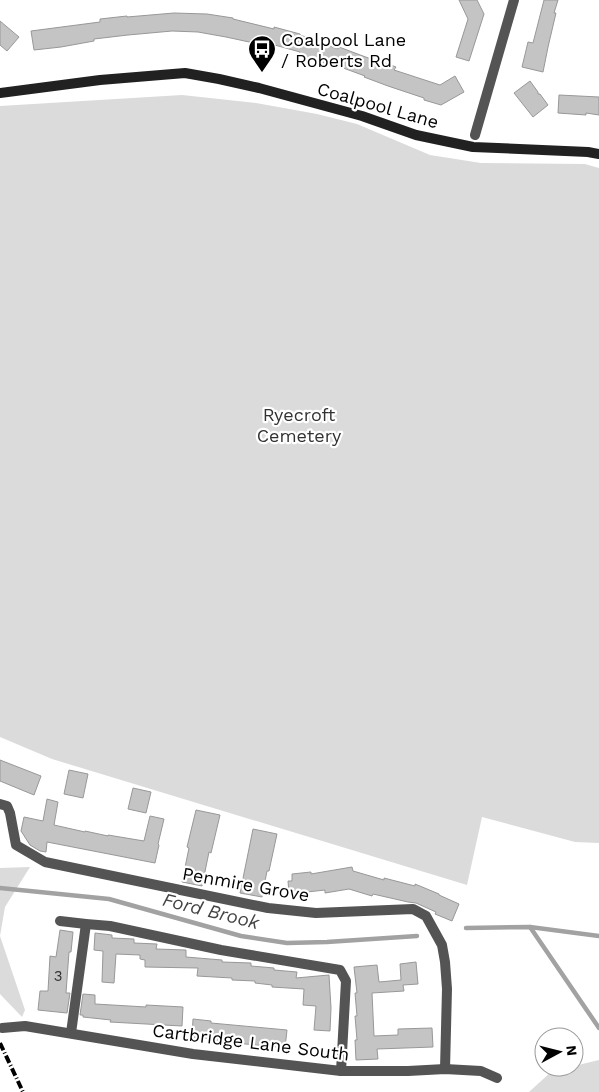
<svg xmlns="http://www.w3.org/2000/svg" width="599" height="1092" viewBox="0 0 599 1092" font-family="'Work Sans',sans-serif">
<rect width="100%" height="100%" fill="#fff"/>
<g fill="#dbdbdb">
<polygon points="182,95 256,103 317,114 357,124 430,155 481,163 585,164 599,168 599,843 575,842 482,817 467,885 52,759 0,737 0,106"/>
<polygon points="30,867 5,907 0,936 25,1010 22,1017 0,994 0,868"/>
<polygon points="599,1060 599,1092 529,1092 551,1072 574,1067 574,1066"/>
</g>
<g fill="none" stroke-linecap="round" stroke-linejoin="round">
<g stroke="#a2a2a2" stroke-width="4.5">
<polyline points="0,888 109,899 241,936 287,943 327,942 417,936"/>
<polyline points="530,927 599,1028"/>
<polyline points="466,928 530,927 599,936"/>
</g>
</g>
<g fill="#c4c4c4" stroke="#989898">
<polygon points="459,0 477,0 484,14 469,61 456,57 468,19"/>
<polygon points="544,0 558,0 554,13 556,13 548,47 543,72 522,67 528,42 533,43"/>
<polygon points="174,13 207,14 233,18 233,19 274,29 274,27 300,34 300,35 338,49 339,47 371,59 372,58 396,67 394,70 440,85 455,76 464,92 441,105 424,100 424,98 388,86 364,77 365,76 327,62 327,64 299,54 300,52 264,42 263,45 226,37 198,32 172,31 128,35 94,39 94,41 61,47 34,50 31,31 100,22 100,19 127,16 127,17"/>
<polygon points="0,21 19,37 7,51 0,45"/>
<polygon points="530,81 538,92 538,94 540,94 548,105 533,117 514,93"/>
<polygon points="559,95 599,97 599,115 586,113 586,115 558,113"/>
<polygon points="0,760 41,776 34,795 0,781"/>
<polygon points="69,770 88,774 83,798 64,794"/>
<polygon points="133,788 151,792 146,813 128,809"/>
<polygon points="47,799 58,802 54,825 85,832 85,831 108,836 108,835 144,841 150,816 164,819 158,844 159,845 155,863 47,842 46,852 40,851 30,845 21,831 24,817 43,821"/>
<polygon points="196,810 220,815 211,853 209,852 202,886 182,882 189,848 187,847"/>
<polygon points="253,829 277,834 269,871 267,871 262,897 240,893"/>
<polygon points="352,867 353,871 384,880 384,878 415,886 415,884 439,894 439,895 459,904 452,921 435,914 436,912 416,903 408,902 373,894 372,896 349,889 325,893 325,890 289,894 288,881 292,881 292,874 311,872 311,874"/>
<polygon points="60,930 73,932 71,952 69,952 66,993 70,993 67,1013 38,1010 40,991 48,991 50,956 56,957"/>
<polygon points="95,933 112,935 112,938 134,939 134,943 157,944 156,949 186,950 186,957 222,960 222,962 251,963 251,966 274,968 274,970 297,972 296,978 329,975 331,1008 330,1031 314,1030 316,1006 303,1005 304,989 272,987 272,985 255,983 255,981 232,980 232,978 197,976 198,968 145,967 145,960 140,959 140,955 116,954 114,983 102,982 103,951 94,950"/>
<polygon points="416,962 418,984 403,985 404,991 372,993 374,1036 398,1035 398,1029 432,1028 433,1047 377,1049 378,1059 356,1060 355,1040 357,1040 355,1016 357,1016 355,993 357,993 354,967 377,965 379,982 401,980 400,964"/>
<polygon points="83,994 95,995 95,1004 146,1007 146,1005 183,1007 182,1026 110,1022 111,1020 83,1017 83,1015 80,1015"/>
<polygon points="193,1019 211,1021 211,1023 287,1030 285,1048 216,1041 216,1039 192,1037"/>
</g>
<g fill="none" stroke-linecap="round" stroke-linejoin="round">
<g stroke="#545454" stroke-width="10">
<polyline points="475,135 514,0"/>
<polyline points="0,804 7,806 10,813 16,845 45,862 268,908 316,913 413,909 426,916 442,945 445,962 447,989 445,1069"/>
<polyline points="60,921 86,924 110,926 221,950 340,970 346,981 341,1071"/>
<polyline points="2,1028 25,1026 193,1054 341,1071 408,1071 445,1069 481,1071 497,1078"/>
<polyline points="71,1033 86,924"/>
</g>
<polyline stroke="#212121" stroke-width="10" points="0,93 100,80 185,73 219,79 259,88 362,116 416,135 473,147 588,152 599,154"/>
<polyline stroke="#000" stroke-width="4" stroke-dasharray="8 2.5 1 2.5" stroke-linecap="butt" points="0,1043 23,1092"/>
</g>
<defs>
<g id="bus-pin" transform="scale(1.4375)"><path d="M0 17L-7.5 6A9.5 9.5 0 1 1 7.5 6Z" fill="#000" stroke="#fff"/><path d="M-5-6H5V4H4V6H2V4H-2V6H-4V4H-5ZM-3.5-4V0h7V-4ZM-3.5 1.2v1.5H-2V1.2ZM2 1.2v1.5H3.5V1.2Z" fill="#fff"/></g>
</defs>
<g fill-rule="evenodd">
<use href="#bus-pin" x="262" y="49"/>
</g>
<g text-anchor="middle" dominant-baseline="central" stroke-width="4.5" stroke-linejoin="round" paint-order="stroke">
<g font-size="15" fill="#313131">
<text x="58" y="976">3</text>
</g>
<g font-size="18" fill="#000" stroke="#fff" text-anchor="start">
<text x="281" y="39">Coalpool Lane<tspan x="281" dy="21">/ Roberts Rd</tspan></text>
</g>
<g font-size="18" fill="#000" stroke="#fff">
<text transform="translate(378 105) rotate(16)">Coalpool Lane</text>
<text transform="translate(246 884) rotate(10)">Penmire Grove</text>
<text transform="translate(251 1042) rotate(7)">Cartbridge Lane South</text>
</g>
<g font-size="18" fill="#323232" stroke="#fff">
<text x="299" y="414">Ryecroft<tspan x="299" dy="21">Cemetery</tspan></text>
</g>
<g font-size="19" font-style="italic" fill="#434343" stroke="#fff">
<text transform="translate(211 911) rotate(14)">Ford Brook</text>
</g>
</g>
<g transform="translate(559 1052) rotate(83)"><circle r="24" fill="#ffffff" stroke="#999999"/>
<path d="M0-4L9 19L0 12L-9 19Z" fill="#000000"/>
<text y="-8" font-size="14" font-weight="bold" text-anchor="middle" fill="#000000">N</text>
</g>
</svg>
